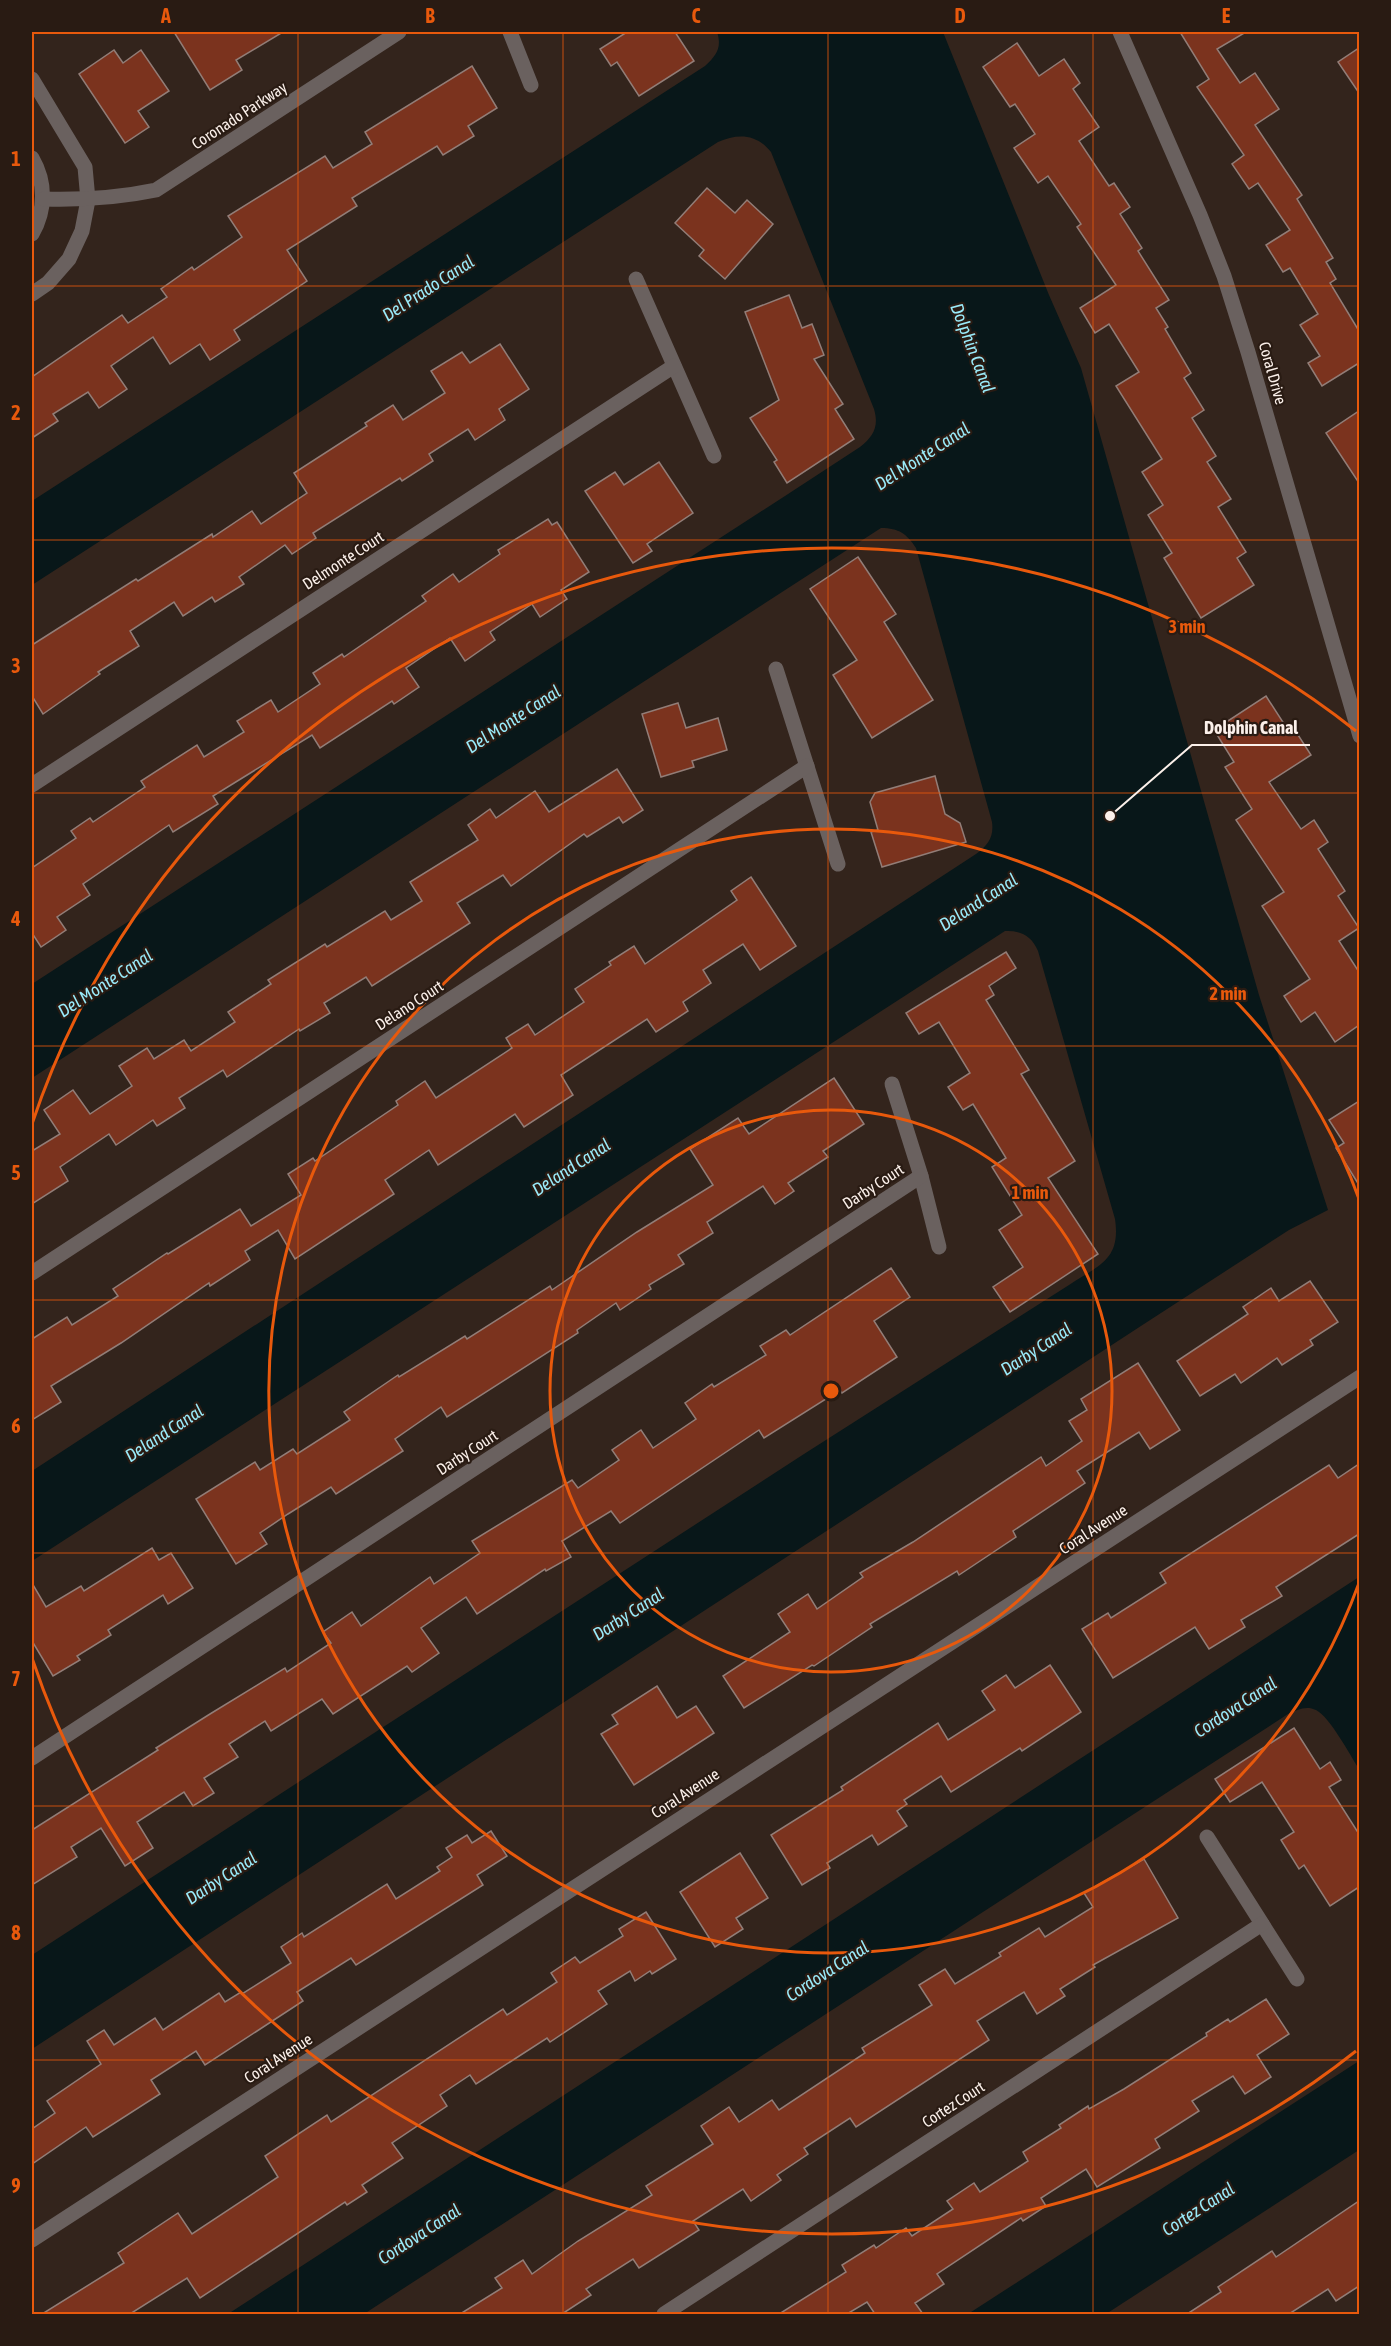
<svg xmlns="http://www.w3.org/2000/svg" width="1391" height="2346" viewBox="0 0 1391 2346" font-family="'Asap Condensed',sans-serif">
<rect width="100%" height="100%" fill="#33241c"/>
<g fill="#081719">
<path d="M717,32H943L1049,295L1081,368L1259,995L1328,1210L1289,1230L1144,1324L32,2049V1955L804,1454L1069,1285C1099,1265 1121,1260 1115,1219L1038,951C1032,936 1020,930 1005,931L32,1561V1471L976,854C988,845 994,837 992,822L916,548C907,534 899,528 881,528L32,1078V984L785,496L860,447C874,436 879,426 874,409L771,152C757,134 738,133 718,142L32,585V501L705,66C717,55 722,47 717,32Z"/>
<path d="M1359,1577V1769C1350,1755 1330,1717 1316,1710C1306,1705 1297,1710 1288,1714L364,2314H228Z"/>
<polygon points="1359,2061 1359,2150 1106,2314 968,2314"/>
</g>
<g fill="#7b331e" stroke="#927d77" stroke-width="1.5">
<polygon points="174,32 283,32 236,60 242,70 210,90"/>
<polygon points="627,32 675,32 694,61 639,96 617,62 611,66 600,49"/>
<polygon points="1180,32 1246,32 1217,49 1240,83 1255,73 1279,109 1255,125 1302,195 1297,199 1333,258 1326,262 1336,279 1330,283 1359,331 1359,363 1322,386 1308,363 1320,356 1300,325 1318,314 1290,268 1283,272 1266,245 1290,230 1258,183 1249,189 1232,164 1244,155 1197,87 1209,79"/>
<polygon points="1017,43 1039,76 1064,59 1080,83 1073,89 1099,127 1079,141 1109,186 1114,183 1130,207 1120,214 1142,248 1138,251 1169,300 1156,308 1168,327 1165,329 1191,373 1184,378 1204,410 1192,418 1216,456 1207,462 1231,499 1218,507 1246,552 1237,558 1254,585 1201,618 1164,558 1172,553 1148,515 1163,505 1142,472 1162,459 1116,386 1139,372 1109,324 1095,333 1080,308 1116,285 1077,227 1081,224 1048,176 1038,183 1014,148 1035,134 1015,104 1010,107 983,67"/>
<polygon points="1359,48 1359,93 1338,62"/>
<polygon points="114,50 123,63 141,50 169,91 138,111 149,127 125,143 79,74"/>
<polygon points="472,66 497,108 468,126 474,136 443,155 437,146 352,198 357,206 287,250 307,281 234,330 240,340 210,360 200,344 170,364 153,337 111,366 127,389 99,408 88,392 53,414 58,421 32,438 32,377 122,315 128,323 167,297 161,289 192,267 194,270 242,237 228,216 325,156 333,168 372,144 365,132"/>
<polygon points="707,188 735,213 747,200 773,224 725,279 699,256 704,250 675,223"/>
<polygon points="789,295 802,328 812,324 824,355 814,359 843,404 835,409 854,439 787,483 774,462 777,460 750,418 779,400 745,312"/>
<polygon points="500,344 529,389 499,409 505,420 475,440 468,429 429,454 433,461 402,481 400,478 313,533 316,538 292,554 285,545 239,577 244,584 215,602 212,597 183,616 174,602 130,631 139,646 98,672 100,674 43,714 32,696 32,645 136,579 138,581 212,534 213,537 252,511 261,524 307,493 294,473 367,426 365,423 393,405 403,420 445,393 431,371 462,352 470,363"/>
<polygon points="1359,411 1359,483 1326,433"/>
<polygon points="659,462 693,513 647,544 652,551 633,563 585,491 615,472 624,485"/>
<polygon points="548,519 552,525 557,522 589,572 561,590 567,599 540,617 532,604 490,632 495,640 465,661 450,638 406,668 419,687 394,704 392,701 320,748 312,735 213,796 218,804 173,832 169,825 83,884 90,895 57,917 66,930 41,947 32,933 32,868 76,838 71,831 90,818 93,822 145,787 141,781 197,745 204,757 244,732 237,721 271,700 278,712 320,684 313,673 342,654 344,657 426,601 422,596 453,574 459,582 500,554 498,550"/>
<polygon points="858,557 896,614 884,622 933,700 872,738 833,675 857,660 810,589"/>
<polygon points="1266,696 1286,727 1291,724 1311,755 1269,782 1301,829 1314,820 1328,842 1318,849 1345,891 1338,896 1359,928 1339,941 1359,972 1359,1025 1335,1042 1315,1012 1301,1022 1284,996 1310,979 1262,906 1284,892 1236,820 1252,809 1225,767 1234,762 1214,730"/>
<polygon points="678,703 686,728 718,718 727,750 692,761 694,767 661,777 642,714"/>
<polygon points="617,769 643,810 623,823 619,817 587,837 584,834 511,886 503,875 457,903 470,923 372,986 366,977 324,1003 330,1013 300,1031 299,1029 227,1077 223,1070 179,1098 185,1108 157,1126 153,1120 116,1145 109,1134 60,1167 68,1181 32,1204 32,1151 60,1134 44,1110 73,1090 90,1114 132,1086 119,1066 147,1048 154,1059 184,1040 191,1051 235,1022 228,1012 271,984 268,980 325,944 327,947 385,911 391,920 422,901 410,882 478,840 468,825 490,809 496,818 535,791 549,812"/>
<polygon points="935,776 945,814 960,823 966,842 882,867 871,832 878,830 870,802 875,793"/>
<polygon points="751,877 796,946 760,970 743,944 703,970 711,983 683,1002 688,1011 656,1032 647,1019 561,1075 573,1095 524,1127 515,1114 438,1165 429,1150 385,1180 394,1194 295,1259 278,1230 245,1251 250,1260 210,1286 209,1283 121,1343 51,1386 61,1402 32,1420 32,1339 67,1317 72,1325 118,1296 113,1289 167,1253 168,1254 240,1209 251,1226 301,1195 288,1174 313,1158 315,1161 398,1105 396,1101 425,1081 436,1098 512,1048 506,1038 528,1024 535,1035 584,1002 575,989 611,965 609,962 634,946 645,964 737,900 731,891"/>
<polygon points="1006,952 1016,968 989,986 994,995 986,1000 1029,1070 1021,1074 1075,1161 1048,1178 1098,1254 1010,1312 993,1287 1023,1267 999,1230 1022,1215 992,1167 1006,1158 973,1104 963,1110 948,1087 970,1073 939,1022 919,1034 906,1013"/>
<polygon points="834,1078 864,1124 823,1151 828,1157 788,1183 794,1191 775,1204 763,1186 707,1222 713,1233 678,1255 684,1264 649,1285 651,1289 620,1310 616,1303 577,1330 578,1333 447,1417 441,1407 395,1439 403,1451 336,1494 331,1487 288,1514 260,1533 267,1544 236,1564 196,1499 255,1462 260,1470 293,1449 297,1454 350,1420 344,1412 398,1375 399,1377 465,1336 467,1339 550,1286 552,1290 637,1232 713,1185 690,1149 738,1118 749,1134"/>
<polygon points="1359,1101 1359,1185 1336,1148 1344,1143 1329,1120"/>
<polygon points="891,1268 910,1297 874,1321 897,1357 842,1393 840,1390 764,1438 759,1430 620,1523 611,1511 562,1541 571,1557 546,1571 545,1569 477,1614 466,1597 421,1628 439,1653 412,1672 407,1666 333,1714 322,1699 271,1731 265,1721 229,1744 238,1757 204,1778 214,1793 193,1806 184,1792 137,1822 153,1848 125,1866 101,1828 71,1847 77,1857 32,1885 32,1830 158,1750 156,1748 210,1714 285,1668 287,1672 331,1643 323,1632 352,1612 361,1626 430,1577 434,1584 480,1553 472,1541 572,1480 578,1488 619,1460 612,1450 641,1430 653,1448 696,1419 685,1403 712,1384 714,1387 766,1355 760,1346 786,1330 790,1335"/>
<polygon points="1310,1281 1338,1322 1310,1340 1313,1345 1282,1365 1277,1358 1241,1383 1235,1374 1200,1396 1177,1361 1248,1314 1243,1307 1271,1288 1279,1301"/>
<polygon points="1138,1363 1180,1430 1150,1449 1139,1432 1077,1471 1085,1483 1013,1531 1016,1537 959,1575 957,1571 870,1624 872,1627 814,1666 812,1665 744,1708 723,1676 790,1632 778,1614 808,1594 817,1609 863,1577 860,1573 913,1542 1041,1457 1046,1466 1082,1441 1069,1421 1087,1410 1081,1399"/>
<polygon points="1359,1464 1359,1534 1276,1587 1282,1596 1241,1620 1245,1627 1209,1649 1195,1627 1113,1678 1082,1629 1108,1613 1111,1618 1166,1583 1160,1573 1329,1465 1338,1478"/>
<polygon points="152,1548 159,1560 171,1553 193,1588 168,1604 163,1595 108,1630 111,1635 77,1656 80,1660 53,1676 32,1641 32,1583 46,1607 81,1586 84,1591"/>
<polygon points="1050,1665 1081,1712 1022,1751 1020,1748 951,1792 941,1776 904,1800 907,1804 897,1811 907,1826 878,1845 872,1835 827,1863 830,1868 802,1885 771,1835 843,1790 841,1787 938,1723 948,1740 995,1710 982,1691 1006,1675 1015,1688"/>
<polygon points="657,1686 677,1718 696,1706 714,1733 634,1785 601,1734 618,1724 612,1715"/>
<polygon points="1294,1728 1320,1769 1330,1762 1341,1780 1329,1787 1359,1834 1359,1887 1330,1906 1304,1865 1299,1869 1281,1840 1294,1832 1262,1782 1230,1802 1215,1779"/>
<polygon points="491,1831 507,1856 477,1875 483,1885 356,1965 351,1958 297,1992 303,2001 205,2065 196,2051 151,2080 160,2094 93,2137 86,2127 32,2164 32,2129 55,2113 47,2101 101,2064 87,2041 104,2030 114,2045 155,2018 163,2030 219,1993 225,2002 241,1992 242,1994 291,1963 281,1947 302,1933 304,1937 387,1884 396,1899 440,1871 437,1867 452,1857 446,1848 467,1835 472,1843"/>
<polygon points="740,1853 768,1898 736,1918 743,1929 715,1947 680,1892"/>
<polygon points="1144,1859 1178,1918 1093,1965 1095,1967 1060,1989 1065,1996 1037,2014 1024,1992 977,2021 989,2040 856,2127 850,2118 804,2148 808,2154 777,2175 781,2180 751,2201 743,2189 693,2221 699,2230 639,2268 633,2259 586,2289 591,2295 562,2314 460,2314 502,2288 495,2278 523,2260 532,2274 578,2241 652,2195 646,2186 713,2144 701,2126 729,2107 739,2122 772,2100 779,2110 865,2053 862,2048 932,2005 919,1985 945,1969 955,1984 1001,1956 999,1953 1039,1928 1045,1937 1093,1907 1084,1893"/>
<polygon points="646,1912 676,1959 652,1974 650,1971 635,1981 630,1971 598,1991 607,2004 550,2042 547,2038 476,2084 470,2075 440,2095 447,2106 392,2143 403,2158 362,2185 367,2192 347,2205 345,2202 200,2298 187,2278 130,2314 42,2314 124,2263 118,2253 178,2213 192,2234 278,2177 265,2156 327,2115 331,2122 503,2009 507,2015 557,1982 551,1973 575,1957 580,1963 623,1936 619,1929"/>
<polygon points="1266,1999 1289,2034 1257,2055 1271,2077 1245,2094 1233,2076 1192,2101 1199,2111 1155,2139 1160,2148 1097,2187 1086,2169 1041,2198 1046,2206 1023,2221 1021,2218 937,2274 944,2284 915,2303 923,2314 875,2314 867,2302 847,2314 779,2314 846,2272 842,2265 874,2245 876,2248 906,2228 912,2236 953,2209 947,2201 974,2183 980,2192 1028,2161 1023,2152 1061,2128 1059,2125 1088,2106 1089,2109 1124,2089 1207,2036 1206,2033 1228,2019 1230,2022"/>
<polygon points="1359,2201 1359,2286 1336,2301 1328,2289 1289,2314 1187,2314 1221,2292 1218,2287 1272,2251 1276,2257"/>
</g>
<g fill="none" stroke-linecap="round" stroke-linejoin="round">
<g stroke="#6a615f" stroke-width="15">
<polyline points="510,32 531,85"/>
<polyline points="1120,32 1200,215 1224,276 1248,352 1360,736"/>
<polyline points="32,79 85,167 88,200 82,231 69,259 48,283 32,294"/>
<path d="M32,158C46,182 46,210 32,234"/>
<path d="M44,199C82,200 118,198 156,190L399,32"/>
<polyline points="636,279 714,456"/>
<polyline points="776,669 838,864"/>
<polyline points="32,785 674,366"/>
<polyline points="892,1084 921,1176 939,1247"/>
<polyline points="32,1273 807,766"/>
<polyline points="32,1758 921,1176"/>
<polyline points="1207,1837 1297,1979"/>
<polyline points="32,2240 1360,1377"/>
<polyline points="664,2314 1262,1924"/>
</g>
</g>
<path fill="none" stroke="#e8590c" stroke-width="1.5" stroke-opacity="0.55" d="M298,32V2314M563,32V2314M828,32V2314M1093,32V2314M32,286H1360M32,540H1360M32,793H1360M32,1046H1360M32,1300H1360M32,1553H1360M32,1806H1360M32,2060H1360"/>
<g fill="none" stroke="#e8590c" stroke-width="3">
<circle cx="831" cy="1391" r="281"/>
<path d="M1359 1583A562 562 0 1 1 1359 1199"/>
<path d="M1356 2051A843 843 0 0 1 32 1658M32 1124A843 843 0 0 1 1356 731"/>
</g>
<g text-anchor="middle" dominant-baseline="central" stroke-width="4.5" stroke-linejoin="round" paint-order="stroke">
<g font-size="16" fill="#fbf0ea" stroke="#291b13">
<text transform="translate(239 115) rotate(-33)">Coronado Parkway</text>
<text transform="translate(1273 373) rotate(74)">Coral Drive</text>
<text transform="translate(343 560) rotate(-33)">Delmonte Court</text>
<text transform="translate(409 1005) rotate(-33)">Delano Court</text>
<text transform="translate(873 1186) rotate(-33)">Darby Court</text>
<text transform="translate(467 1452) rotate(-33)">Darby Court</text>
<text transform="translate(1093 1529) rotate(-33)">Coral Avenue</text>
<text transform="translate(685 1793) rotate(-33)">Coral Avenue</text>
<text transform="translate(278 2058) rotate(-33)">Coral Avenue</text>
<text transform="translate(953 2104) rotate(-33)">Cortez Court</text>
</g>
<g font-size="18" font-style="italic" fill="#9aebfa" stroke="#291b13">
<text transform="translate(428 288) rotate(-33)">Del Prado Canal</text>
<text transform="translate(973 348) rotate(69)">Dolphin Canal</text>
<text transform="translate(922 456) rotate(-33)">Del Monte Canal</text>
<text transform="translate(513 719) rotate(-33)">Del Monte Canal</text>
<text transform="translate(978 902) rotate(-33)">Deland Canal</text>
<text transform="translate(105 983) rotate(-33)">Del Monte Canal</text>
<text transform="translate(571 1167) rotate(-33)">Deland Canal</text>
<text transform="translate(1036 1349) rotate(-33)">Darby Canal</text>
<text transform="translate(164 1433) rotate(-33)">Deland Canal</text>
<text transform="translate(628 1614) rotate(-33)">Darby Canal</text>
<text transform="translate(1235 1707) rotate(-33)">Cordova Canal</text>
<text transform="translate(221 1878) rotate(-33)">Darby Canal</text>
<text transform="translate(827 1971) rotate(-33)">Cordova Canal</text>
<text transform="translate(1198 2209) rotate(-33)">Cortez Canal</text>
<text transform="translate(419 2234) rotate(-33)">Cordova Canal</text>
</g>
</g>
<circle cx="831" cy="1391" r="9" fill="#e8590c" stroke="#291b13" stroke-width="3"/>
<g font-size="18" text-anchor="middle" font-weight="bold" fill="#e8590c" stroke="#291b13" stroke-width="4.5" stroke-linejoin="round" paint-order="stroke">
<text x="1187" y="633">3 min</text>
<text x="1228" y="1000">2 min</text>
<text x="1030" y="1199">1 min</text>
</g>
<path fill="none" stroke="#fbf0ea" stroke-width="2" d="M1110 816L1192 745H1310"/>
<circle fill="#fbf0ea" stroke="#291b13" stroke-width="2" cx="1110" cy="816" r="6"/>
<g font-size="18" text-anchor="middle" font-weight="bold" fill="#fbf0ea" stroke="#291b13" stroke-width="4.5" stroke-linejoin="round" paint-order="stroke">
<text x="1251" y="734">Dolphin Canal</text>
</g>
<rect width="1391" height="2346" fill="none" stroke="#291b13" stroke-width="66"/>
<rect x="33" y="33" width="1325" height="2280" fill="none" stroke="#e8590c" stroke-width="2"/>
<g font-size="20" text-anchor="middle" font-weight="bold" fill="#e8590c">
<text x="166" y="23">A</text>
<text x="430" y="23">B</text>
<text x="696" y="23">C</text>
<text x="960" y="23">D</text>
<text x="1226" y="23">E</text>
<text x="16" y="166">1</text>
<text x="16" y="420">2</text>
<text x="16" y="673">3</text>
<text x="16" y="926">4</text>
<text x="16" y="1180">5</text>
<text x="16" y="1433">6</text>
<text x="16" y="1686">7</text>
<text x="16" y="1940">8</text>
<text x="16" y="2193">9</text>
</g>
</svg>
